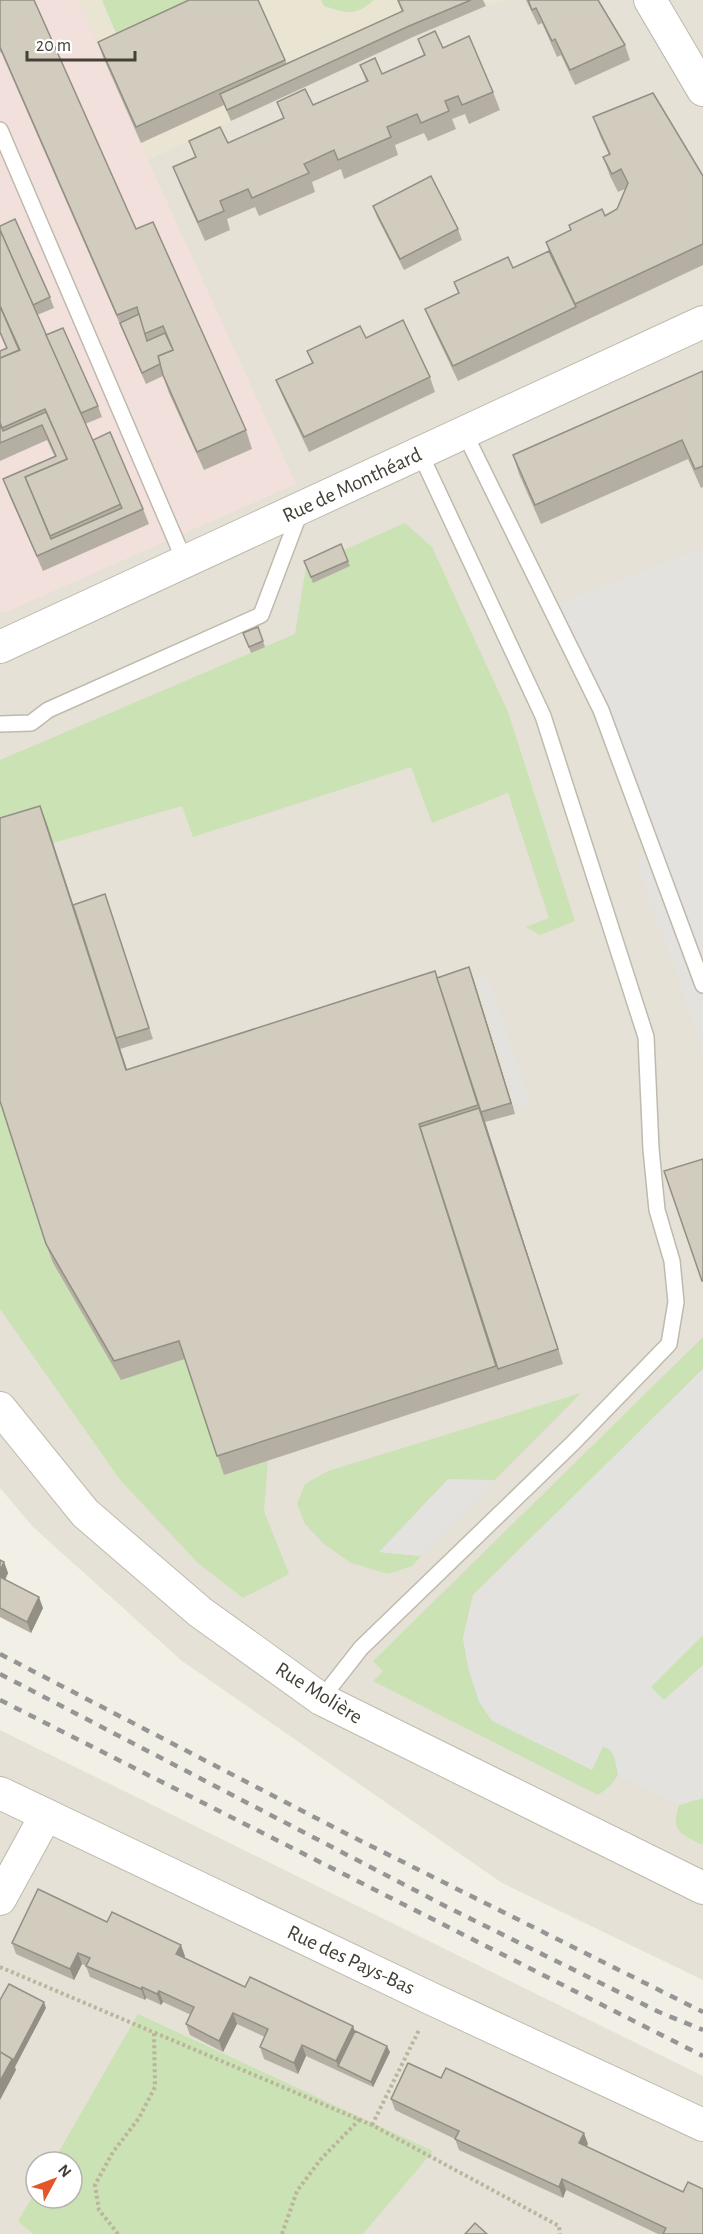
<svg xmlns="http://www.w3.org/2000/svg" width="703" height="2234" viewBox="0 0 703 2234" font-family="'Alegreya Sans',sans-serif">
<rect width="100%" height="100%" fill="#f2efe7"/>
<g fill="#e5e1d6" fill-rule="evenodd">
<polygon points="0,0 703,0 703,1980 502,1883 182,1661 33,1527 0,1488"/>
<path d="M0,1730L703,2076V2234H0ZM36,2162H72V2198H36Z"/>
</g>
<polygon fill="#e9e5d2" points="78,0 509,0 486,6 413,37 148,160"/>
<polygon fill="#f1e0db" points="0,0 78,0 148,160 296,484 4,613 0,612"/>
<g fill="#cae2b4">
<polygon points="102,0 203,0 118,38"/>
<path d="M321,0H374C354,17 348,13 324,6Z"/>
<polygon points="405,523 432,547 508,712 575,921 540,935 526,927 549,918 508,793 432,823 411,767 193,837 182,806 53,843 47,824 0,839 0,760 295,634 306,567"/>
<polygon points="0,1099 53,1263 121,1379 186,1359 268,1460 264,1511 289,1574 243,1598 198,1563 121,1481 0,1309"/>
<path d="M703,1337V1369L473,1595L463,1638L469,1671L592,1770L603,1746C615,1751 617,1762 618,1775L610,1786L598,1795L373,1681L383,1671L373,1661Z"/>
<polygon points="581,1393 495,1480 448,1480 380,1552 421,1556 412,1566 388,1574 351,1563 324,1544 305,1524 297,1504 305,1484 328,1471"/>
<polygon points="703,1635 703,1665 664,1701 650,1687"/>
<path d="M703,1798V1845C681,1834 670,1832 679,1805Z"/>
<polygon points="138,2014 433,2151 363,2234 33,2234 18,2221 36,2191 36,2198 72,2198 72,2162 53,2162"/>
</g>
<g fill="#e3e2de">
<polygon points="703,548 703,1052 679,979 635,860 654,854 550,607"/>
<polygon points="488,976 530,1104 517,1108 476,980"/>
<polygon points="703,1369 703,1635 651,1687 664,1700 703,1665 703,1798 679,1805 618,1775 614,1755 609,1749 603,1746 592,1770 492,1721 479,1702 469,1671 463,1639 473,1595"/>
<polygon points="448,1479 495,1480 421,1556 379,1552"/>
</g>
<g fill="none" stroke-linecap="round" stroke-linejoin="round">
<g stroke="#bfbaad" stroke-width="18">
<g id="lane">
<polyline points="0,130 185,562"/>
<polyline points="464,432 601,710 703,985"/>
<polyline points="0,724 31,723 48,710 261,615 300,512"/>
<polyline points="321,1699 361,1648 574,1442 669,1344 676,1302 672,1261 657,1210 651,1149 646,1037 543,716 420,453"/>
</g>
</g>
<g stroke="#bfbaad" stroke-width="34">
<g id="street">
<polyline points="650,0 703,90"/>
<polyline points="0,647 703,322"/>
<polyline points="0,1408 85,1513 200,1612 321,1699 703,1888"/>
<polyline points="0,1793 434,2000 703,2125"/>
<polyline points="0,1899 46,1815"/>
</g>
</g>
<g stroke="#bcb49d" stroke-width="4" stroke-dasharray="3 3" stroke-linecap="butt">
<polyline points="0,1967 372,2125 559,2226 560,2234"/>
<polyline points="372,2125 419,2030"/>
<polyline points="118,2234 99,2210 95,2185 113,2152 139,2118 155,2087 154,2032"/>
<polyline points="282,2234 297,2191 321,2159 360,2119"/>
</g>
<use href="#lane" stroke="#fff" stroke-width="15"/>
<use href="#street" stroke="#fff" stroke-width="32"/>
<g stroke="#959595" stroke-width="4.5" stroke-dasharray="8 8" stroke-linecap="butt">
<polyline points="0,1654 341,1831 703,2012"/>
<polyline points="0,1674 451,1909 659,2012 703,2030"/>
<polyline points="0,1700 703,2056"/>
</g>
</g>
<g fill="#b5afa3">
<polygon points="0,0 136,229 246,430 252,449 204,470 169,393 163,376 146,384 1,52 0,53"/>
<polygon points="397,0 483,0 486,6 413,37 231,121 224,105 141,143 103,57 98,42 285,60 287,64 402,12"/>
<polygon points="526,0 598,0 625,45 630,60 575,85 561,55 557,57 542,23 538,25"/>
<polygon points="418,39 443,48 493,92 500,110 469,124 465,114 452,119 456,129 428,141 424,133 395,145 398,155 344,179 341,169 312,182 315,192 259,216 255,207 227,219 230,230 205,241 180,185 173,167 195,157 189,141 228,143 283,118 277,102 313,105 366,81 360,65 382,74 424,56"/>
<polygon points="593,117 703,176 703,265 458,381 431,324 425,309 458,293 454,282 513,268 549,251 546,242 617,209 625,189 618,192 610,176 603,157 609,155 600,136"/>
<polygon points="373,206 458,229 462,240 404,270 377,217"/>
<polygon points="0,226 50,297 54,308 37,315 46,335 98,406 102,417 85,424 92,440 143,509 149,524 43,571 9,495 3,479 55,457 47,440 0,461 0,351 6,348 0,334"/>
<polygon points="366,338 430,377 435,392 309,452 282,395 276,380 312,363 307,351"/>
<polygon points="703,371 703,487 701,488 688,459 541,524 519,474 513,455"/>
<polygon points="341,544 350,566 313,583 304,561"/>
<polygon points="258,627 265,647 251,653 243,633"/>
<polygon points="40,806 73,905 105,894 153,1039 120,1049 119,1046 127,1070 437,978 473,978 515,1114 485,1122 563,1364 224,1475 185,1359 121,1380 53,1263 46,1244"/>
<polygon points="0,1560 4,1562 8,1573 5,1580 43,1608 31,1633 0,1617"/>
<polygon points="107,1922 185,1956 184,1958 245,1987 355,2031 390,2052 373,2087 306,2056 298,2074 264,2059 260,2047 265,2037 237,2024 223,2052 190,2035 186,2024 191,2015 163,2002 161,2005 146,1998 145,2000 90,1977 86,1966 82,1964 74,1980 16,1954 12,1943"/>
<polygon points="391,2099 588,2144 586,2147 703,2234 658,2234 566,2190 563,2198 459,2150 455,2139 395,2110"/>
</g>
<g fill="#938f85">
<polygon points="40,806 47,824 133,1088 126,1070"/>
<polygon points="469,967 473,978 515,1114 511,1103"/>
<polygon points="435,971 485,1122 563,1364 558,1349"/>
<polygon points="4,1562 8,1573 2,1587 0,1582 0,1571"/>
<polygon points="39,1597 43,1608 31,1633 27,1622"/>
<polygon points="181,1945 185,1956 180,1965 176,1954"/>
<polygon points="78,1953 82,1964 74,1980 70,1969"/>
<polygon points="142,1987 146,1998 145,2000 141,1989"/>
<polygon points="159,1991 163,2002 161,2005 157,1994"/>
<polygon points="44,2002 46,2008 15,2067 16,2070 0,2100 0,2081"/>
<polygon points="233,2013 237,2024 223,2052 219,2041"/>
<polygon points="353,2026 357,2037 338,2066 336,2061"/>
<polygon points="302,2045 306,2056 298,2074 294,2063"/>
<polygon points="387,2046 390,2052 373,2087 371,2082"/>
<polygon points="584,2133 588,2144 583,2154 579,2143"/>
<polygon points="562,2179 566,2190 563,2198 559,2187"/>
</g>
<g fill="#d2ccbe" stroke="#938f85" stroke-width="1.5">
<polygon points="0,0 34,0 136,229 153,222 246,430 197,452 163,375 158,356 173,350 163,326 144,334 137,307 117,315 0,47"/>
<polygon points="189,0 258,0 285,60 136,127 98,42"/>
<polygon points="398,0 471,0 409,26 227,110 220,94 403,11"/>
<polygon points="528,0 598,0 625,45 570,70 555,39 552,41 536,8 532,10"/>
<polygon points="435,31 443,48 469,36 493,92 462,105 458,96 445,101 449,111 421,123 417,114 387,127 391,137 338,160 334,150 304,164 309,173 252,198 248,189 220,201 224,211 198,222 173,167 196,157 189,141 220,127 228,143 284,118 277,102 305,89 313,105 368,81 360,65 375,58 382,74 425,55 418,39"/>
<polygon points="653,93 703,176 703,244 575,304 546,242 571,230 569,225 602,209 605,216 617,209 628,183 621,169 612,174 603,157 610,154 593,117"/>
<polygon points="431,176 458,229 400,259 373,206"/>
<polygon points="15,219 50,297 33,305 0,230 0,226"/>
<polygon points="0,230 121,504 50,536 25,477 67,459 45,409 2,428 0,423 0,358 20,350 0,306"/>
<polygon points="549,251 576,307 453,366 425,309 459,293 454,282 508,257 513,268"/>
<polygon points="0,306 19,350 0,358 0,351 7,348 0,332"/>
<polygon points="139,314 147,341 165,333 173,350 158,356 160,364 142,373 120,323"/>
<polygon points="403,320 430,377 304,437 276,380 313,363 307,351 360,326 366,338"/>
<polygon points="63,328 98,406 81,413 46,335"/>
<polygon points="703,371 703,466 695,469 682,440 535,505 513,455"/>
<polygon points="46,412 67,459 25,477 51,539 122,508 93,440 110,432 143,509 37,556 3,479 56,456 42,425 0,443 0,423 3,431"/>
<polygon points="341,544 348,561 311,577 304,561"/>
<polygon points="258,627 263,641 249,647 243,633"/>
<polygon points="40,806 126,1070 435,971 478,1105 419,1124 496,1366 217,1456 179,1341 114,1361 46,1244 0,1101 0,818"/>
<polygon points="105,894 149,1028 116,1038 73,905"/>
<polygon points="469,967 511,1103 481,1112 437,978"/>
<polygon points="479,1108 558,1349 498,1369 420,1127"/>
<polygon points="703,1159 703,1280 702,1281 664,1171"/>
<polygon points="0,1560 4,1562 0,1571"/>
<polygon points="0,1577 39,1597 27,1622 0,1608"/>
<polygon points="38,1889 107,1922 112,1912 181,1945 176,1954 245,1987 250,1977 353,2026 336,2061 302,2045 294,2063 260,2047 268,2029 233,2013 219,2041 186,2024 194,2007 159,1991 157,1994 142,1987 141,1989 86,1966 90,1958 78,1953 70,1969 12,1943"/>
<polygon points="9,1984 44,2002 13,2061 12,2059 0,2052 0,2000"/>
<polygon points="355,2031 387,2046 371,2082 338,2066"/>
<polygon points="0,2052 12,2059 0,2081"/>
<polygon points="408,2063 441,2078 446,2068 584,2133 579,2143 683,2192 688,2182 703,2189 703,2234 663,2234 666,2228 562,2179 559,2187 455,2139 459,2131 391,2099"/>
<polygon points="475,2223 487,2234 465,2234"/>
</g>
<g text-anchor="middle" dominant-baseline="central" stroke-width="4.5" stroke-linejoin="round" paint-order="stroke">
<g font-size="21" fill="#444037" stroke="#fff">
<text transform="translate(352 485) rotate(-25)">Rue de Monthéard</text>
<text transform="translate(319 1693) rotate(32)">Rue Molière</text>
<text transform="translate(351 1960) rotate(25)">Rue des Pays-Bas</text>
</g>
</g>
<g transform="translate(54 2180) rotate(49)"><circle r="28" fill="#ffffff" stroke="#b4b3af" stroke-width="1.5"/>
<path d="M0-4.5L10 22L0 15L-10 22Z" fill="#e5552b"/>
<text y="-9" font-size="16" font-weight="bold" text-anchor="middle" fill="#444037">N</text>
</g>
<path d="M27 51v9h108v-9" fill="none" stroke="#444037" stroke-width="3"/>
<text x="36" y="51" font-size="18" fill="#444037" stroke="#ffffff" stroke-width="4.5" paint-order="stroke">20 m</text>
</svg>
